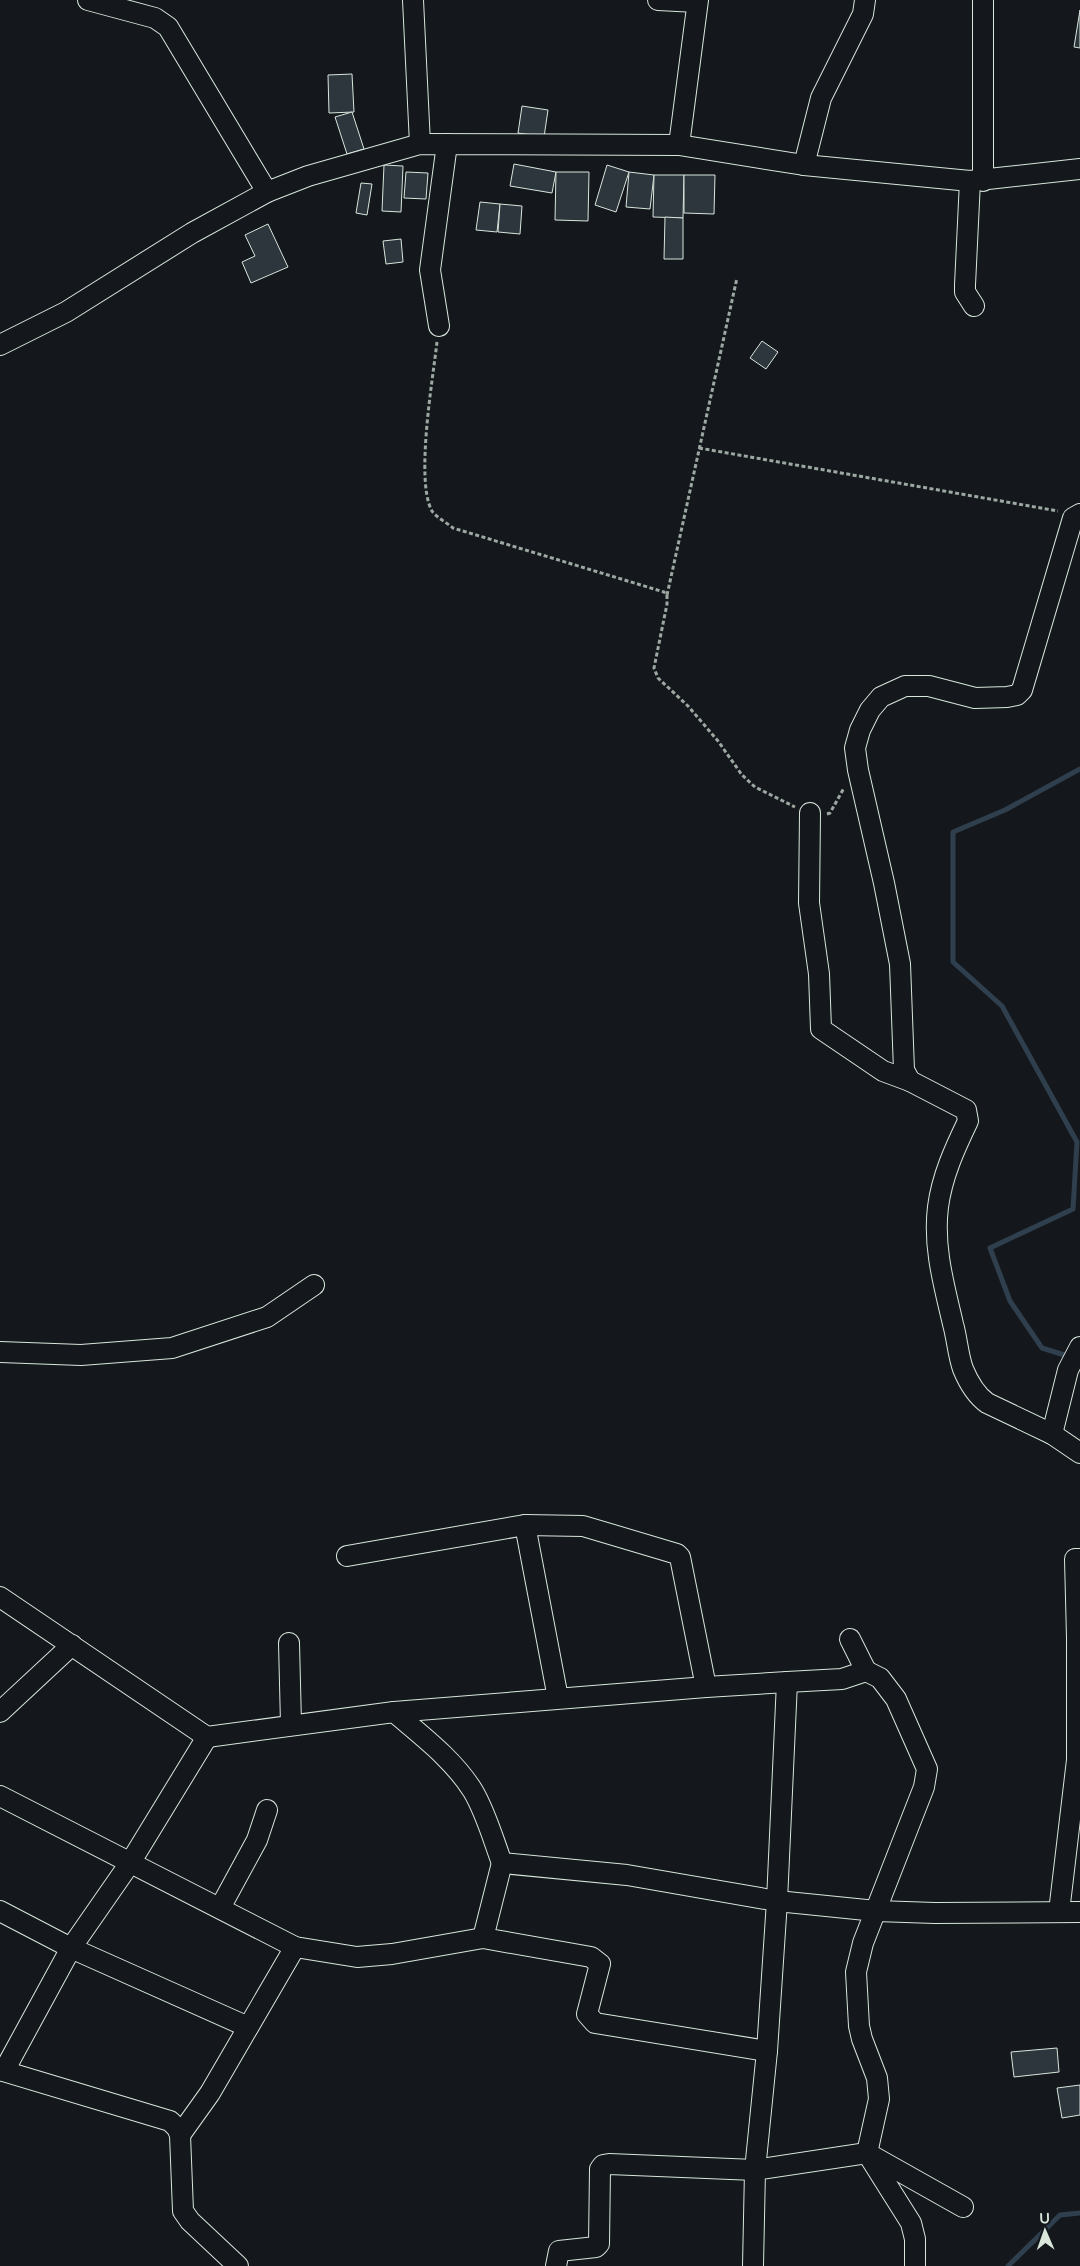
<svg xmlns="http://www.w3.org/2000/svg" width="1080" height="2266" viewBox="0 0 1080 2266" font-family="'Varela Round',sans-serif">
<rect width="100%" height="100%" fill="#14181c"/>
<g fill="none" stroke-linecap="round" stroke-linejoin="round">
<g stroke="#2f3f4d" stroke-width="5">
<polyline points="1071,1357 1042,1348 1010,1301 990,1248 1073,1209 1077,1142 1002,1006 953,962 953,832 1005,810 1080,769"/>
<polyline points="1008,2266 1060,2215 1080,2213"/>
</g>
</g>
<g fill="#2c363c" stroke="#d8e6dc">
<polygon points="1080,10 1080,48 1074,47"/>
<polygon points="352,74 354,112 329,113 328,75"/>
<polygon points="522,106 548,110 544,137 518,133"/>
<polygon points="352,112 364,149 347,154 335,117"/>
<polygon points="514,164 556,172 552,193 510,186"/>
<polygon points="384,165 403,166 401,212 382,211"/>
<polygon points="607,165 629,172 616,212 595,205"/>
<polygon points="406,172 428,173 426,199 404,198"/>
<polygon points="556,172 589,172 588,221 555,220"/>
<polygon points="629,172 654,175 650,209 626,207"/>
<polygon points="654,175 684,175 683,218 653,217"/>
<polygon points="684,175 715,175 714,214 684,213"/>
<polygon points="361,183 372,184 367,215 356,213"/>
<polygon points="480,202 500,204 497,232 476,230"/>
<polygon points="500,204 522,206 520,234 498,232"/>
<polygon points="665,217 683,218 683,259 664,259"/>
<polygon points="268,224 288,267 251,283 242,262 255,256 245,235"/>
<polygon points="401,239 403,262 386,264 383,241"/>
<polygon points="762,341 778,352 766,369 750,358"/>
<polygon points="1057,2048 1059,2072 1014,2077 1011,2052"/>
<polygon points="1080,2085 1080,2115 1062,2118 1057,2088"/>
</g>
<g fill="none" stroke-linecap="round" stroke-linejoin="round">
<g stroke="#d8e6dc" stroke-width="22">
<g id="minor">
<polyline points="88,0 155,18 168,27 267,192"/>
<polyline points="413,0 420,144"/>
<polyline points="658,0 697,2"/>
<polyline points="679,145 698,0"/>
<polyline points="804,165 821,98 863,14 865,0"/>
<polyline points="970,181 965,285 965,292 974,306"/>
<polyline points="983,181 983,0"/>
<polyline points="439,326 430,270 447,144"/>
<polyline points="0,345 66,312 192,233 267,192 308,176 420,144 679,145 804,165 970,181 1080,169"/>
<path d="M1080,514L1073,518L1022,690L1017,695L1007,697L975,698L929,686H905L881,697L870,710L860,730L855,748L858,770L884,883L900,964L904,1070L910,1081L966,1110L968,1121C955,1148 942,1176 938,1207C933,1247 944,1285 953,1324C957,1338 958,1355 963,1369C968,1381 976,1395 987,1403L1052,1434L1080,1453"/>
<polyline points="810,813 809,903 819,974 821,1029 883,1071 910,1081"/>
<polyline points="0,1352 81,1355 172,1348 267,1317 314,1285"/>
<polyline points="1052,1434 1068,1370 1080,1347"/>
<polyline points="347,1556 525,1525"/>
<path d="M0,1597L207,1737L394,1712C422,1736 453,1759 473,1791C486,1813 493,1839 502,1863L627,1875L777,1901L876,1911L935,1913L1080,1912"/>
<polyline points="1077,1638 1075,1559 1080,1559"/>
<polyline points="850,1639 866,1671"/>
<polyline points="289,1643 291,1724"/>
<polyline points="787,1682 842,1679 866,1671 880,1678 896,1699 927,1769 924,1787 863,1943 856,1972 859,2026 862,2039 877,2078 879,2099 867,2153 911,2223 915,2239 915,2266"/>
<polyline points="558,1698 525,1525 583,1526 677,1554 680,1557 706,1687"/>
<polyline points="0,1712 72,1645"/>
<polyline points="394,1712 706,1687 787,1682 777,1901 767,2051 755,2170 753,2266"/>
<polyline points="0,1796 295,1947 357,1957 392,1954 483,1938 591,1957 600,1964 587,2014 595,2023 767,2051"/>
<polyline points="220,1908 257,1840 267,1810"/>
<polyline points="0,1911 71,1948 248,2027"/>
<polyline points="1059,1912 1077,1760 1077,1638 1080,1637"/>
<polyline points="483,1938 502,1863"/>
<polyline points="0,2070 170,2121 177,2128 180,2135 183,2211 190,2221 238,2266"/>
<polyline points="4,2071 71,1948 130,1863 207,1737"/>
<polyline points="180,2135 210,2093 295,1947"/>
<polyline points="556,2266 559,2251 596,2247 599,2244 600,2169 603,2165 609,2164 755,2170 867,2153 963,2207"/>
</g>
</g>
<g stroke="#9da8a2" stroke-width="3" stroke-dasharray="4 2.5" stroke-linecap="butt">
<path d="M437,342C433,378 415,481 432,511C436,517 447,523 453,528L664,592L667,595V604L654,668L658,678L688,706L718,741L742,775L755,787L795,807"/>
<polyline points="699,448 1058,511"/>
<polyline points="667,595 737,278"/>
<polyline points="827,814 830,813 844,788"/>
</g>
<use href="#minor" stroke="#14181c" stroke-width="20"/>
</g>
<g transform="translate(1045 2231) rotate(358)" stroke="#14181c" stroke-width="4" paint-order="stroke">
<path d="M0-4L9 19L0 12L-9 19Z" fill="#d8e6dc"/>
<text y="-8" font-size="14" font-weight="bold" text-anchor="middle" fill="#d8e6dc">U</text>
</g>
</svg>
